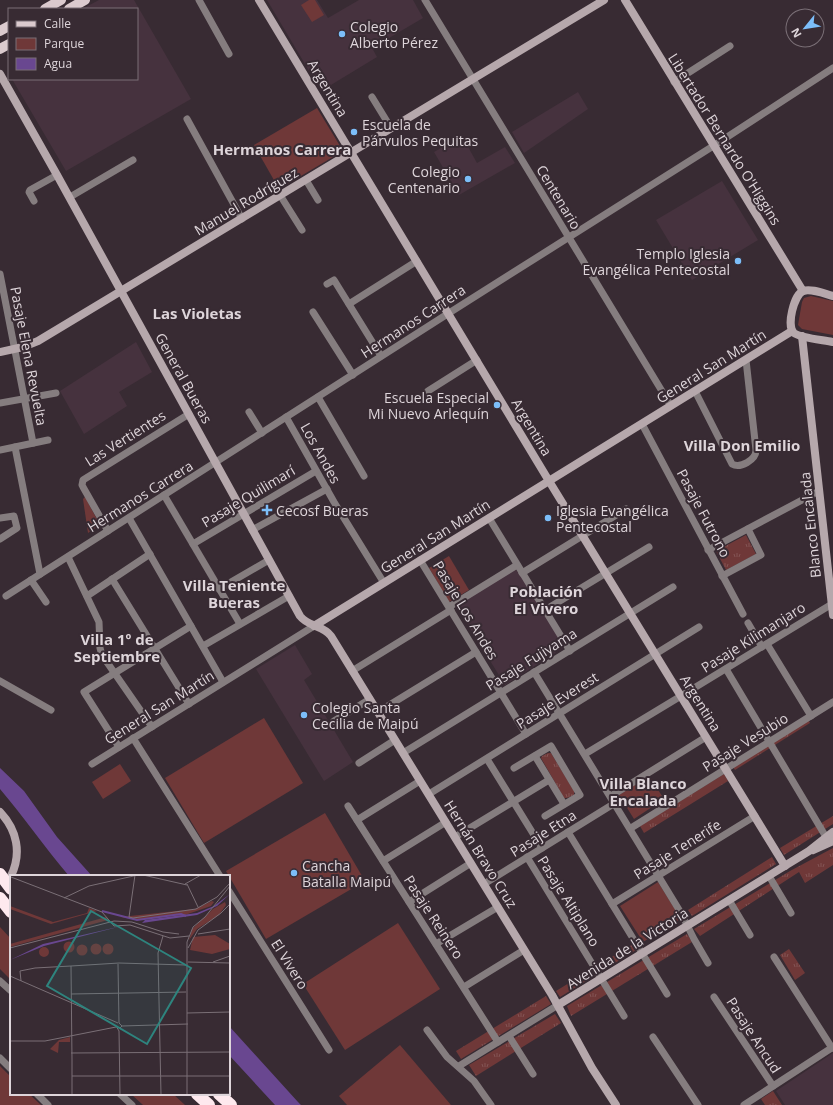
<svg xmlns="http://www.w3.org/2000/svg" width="833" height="1105" viewBox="0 0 833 1105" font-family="'Open Sans',sans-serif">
<defs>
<pattern id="grass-tufts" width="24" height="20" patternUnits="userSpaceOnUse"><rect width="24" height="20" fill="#6f3838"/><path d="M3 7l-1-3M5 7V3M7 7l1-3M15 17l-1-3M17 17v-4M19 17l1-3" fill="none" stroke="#835454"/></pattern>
</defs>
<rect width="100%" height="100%" fill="#382b33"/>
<g fill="#46323e">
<polygon points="99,0 134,0 191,99 66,171 12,79 137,79 137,9 82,9"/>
<polygon points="267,0 317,0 328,18 359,0 413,0 423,18 372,48 377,57 321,91"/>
<polygon points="578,92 588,109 524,153 512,132"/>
<polygon points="462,136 477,163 505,147 515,163 459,195 434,152"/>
<polygon points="722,181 758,240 692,280 656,220"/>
<polygon points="136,342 152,372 119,392 127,406 84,434 60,391"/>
<polygon points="513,569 520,572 566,646 505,685 457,607 460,602"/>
<polygon points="295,645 312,674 304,680 353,762 324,781 256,669"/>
<polygon points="833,1053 833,1105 785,1105 776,1091"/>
</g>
<g fill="url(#grass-tufts)">
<polygon points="746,535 756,554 726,570 716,551"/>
<polygon points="808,719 810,723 735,770 733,767"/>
<polygon points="548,753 551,753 574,791 574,795 567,798 564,798 541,758 542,756"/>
<polygon points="724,774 728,781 644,833 640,826"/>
<polygon points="833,816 833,824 784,855 780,848"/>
<polygon points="833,848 833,865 805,883 799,872 700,936 694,929 790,871"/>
<polygon points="772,857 776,864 692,916 688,910"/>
<polygon points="687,934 692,942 571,1016 567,1006"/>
<polygon points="633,944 636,950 560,997 556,991"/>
<polygon points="789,949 805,973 795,980 780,955"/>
<polygon points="546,996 551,1004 461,1059 456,1051"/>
<polygon points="555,1014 561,1023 476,1076 469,1065"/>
<polygon points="773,1091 782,1105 765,1105 761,1099"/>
</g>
<g fill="#6f3838">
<polygon points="309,0 315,0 324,15 312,22 301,5"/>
<polygon points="317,108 343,151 279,189 254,145"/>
<polygon points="811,296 833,301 833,335 802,329 798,325 802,302 804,298"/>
<polygon points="85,497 100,525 88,533 83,499"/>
<polygon points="449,556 469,590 449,602 429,568"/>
<polygon points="264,718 303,783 204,843 165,778"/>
<polygon points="120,764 131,781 103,799 92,782"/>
<polygon points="649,776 664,799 634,819 619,795"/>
<polygon points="325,813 365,881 266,939 226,871"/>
<polygon points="658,882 681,919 643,942 620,906"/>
<polygon points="398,923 440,989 345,1050 303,984"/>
<polygon points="0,927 11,939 11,980 0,969"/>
<polygon points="400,1045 451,1105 347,1105 339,1096"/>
<polygon points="0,1066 11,1077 11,1094 29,1094 41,1105 0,1105"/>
<polygon points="131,1094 173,1094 185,1105 143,1105"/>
</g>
<g fill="#694790">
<path d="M0,768L24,791L57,837L92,876H69C45,848 24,817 0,789Z"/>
<polygon points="229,1026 298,1102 301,1105 275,1105 229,1055"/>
</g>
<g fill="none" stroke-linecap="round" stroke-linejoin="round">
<g stroke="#857d7f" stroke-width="7">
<polyline points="199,0 229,54"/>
<polyline points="425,0 671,406"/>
<polyline points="674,82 730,46"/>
<polyline points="372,97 391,128"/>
<polyline points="187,119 242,219"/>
<polyline points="306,180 318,200"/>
<polyline points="280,195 302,230"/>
<polyline points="70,197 133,160"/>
<polyline points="34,201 29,192 30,190 57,175"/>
<polyline points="0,274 33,443"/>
<polyline points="327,284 334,280 381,356"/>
<polyline points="349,304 417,261"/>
<polyline points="313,312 353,375"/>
<polyline points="428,391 477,360"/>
<path d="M695,391L732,464C740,469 756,460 756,450L746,360"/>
<polyline points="318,397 364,476"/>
<polyline points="0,403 56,393"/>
<polyline points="249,412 262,433"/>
<polyline points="286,417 334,502 384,583"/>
<polyline points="642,424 743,614"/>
<polyline points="15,447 40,574"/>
<polyline points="0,450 48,440"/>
<polyline points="164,495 240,624"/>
<polyline points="0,518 14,516 17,528 0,539"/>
<polyline points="129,518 223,682"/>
<polyline points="489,518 570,651"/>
<polyline points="252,530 327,489"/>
<polyline points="108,531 83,487 82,485 83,480 189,414"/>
<polyline points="193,544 316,471"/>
<polyline points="708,550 819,491"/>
<polyline points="68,557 99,622 100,648 102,655 152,727"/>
<polyline points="420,560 526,734"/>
<polyline points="522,573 626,509"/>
<polyline points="722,576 761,555 748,529"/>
<polyline points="112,579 189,704"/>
<polyline points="31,580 46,602"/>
<polyline points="219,589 269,560"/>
<polyline points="6,596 449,313 718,143 833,68"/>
<polyline points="87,596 150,554"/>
<polyline points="449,607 517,565"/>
<polyline points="545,610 649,547"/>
<polyline points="748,623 762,647"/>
<polyline points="767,644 811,716"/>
<polyline points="203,646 289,596"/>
<polyline points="726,669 826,837"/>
<polyline points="352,671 451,610"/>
<polyline points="534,672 681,913 694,939 708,963"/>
<polyline points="0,681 51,710"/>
<polyline points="378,712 476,652"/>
<polyline points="334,721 370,699"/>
<polyline points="133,738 220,876"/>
<polyline points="119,747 84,692 191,626"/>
<polyline points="403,753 673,587"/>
<polyline points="585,754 681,696 832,604"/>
<polyline points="535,756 564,804"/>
<polyline points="487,759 542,848"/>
<polyline points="359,763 395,740"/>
<polyline points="92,764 314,626"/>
<polyline points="514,768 551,746 580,795 545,816"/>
<polyline points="429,794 699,627"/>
<polyline points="611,796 706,737"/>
<polyline points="348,806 498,1042"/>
<polyline points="357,820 420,781"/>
<polyline points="631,828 833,702"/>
<polyline points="568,832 667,994"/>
<polyline points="455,837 549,780"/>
<polyline points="527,857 624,1016"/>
<polyline points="383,861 446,822"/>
<polyline points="769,876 791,913"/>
<polyline points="484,884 615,803"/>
<polyline points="229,891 329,1050"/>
<polyline points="729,900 750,935"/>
<polyline points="409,902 471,863"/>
<polyline points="612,904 755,816"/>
<polyline points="436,944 498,907"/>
<polyline points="774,957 832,1048"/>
<polyline points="0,981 11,991"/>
<polyline points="464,987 524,950"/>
<polyline points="714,997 773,1086"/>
<polyline points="427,1030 447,1057 474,1081 491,1105"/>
<polyline points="509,1036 533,1074"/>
<polyline points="653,1037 698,1105"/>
<polyline points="0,1058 11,1069"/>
<polyline points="459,1066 558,1005"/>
<polyline points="37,1094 48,1105"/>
<polyline points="120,1094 132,1105"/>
<polyline points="744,1105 833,1047"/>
</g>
<g stroke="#b6a8ac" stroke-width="8">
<polyline points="259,0 549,481 785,866"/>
<polyline points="625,0 803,291"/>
<path d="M0,74L57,175L300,616C308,627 323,625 331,636L552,995L592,1068L616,1105"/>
<path d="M833,296C825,294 811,288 803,291C794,295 786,326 794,333C800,338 824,340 833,342"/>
<polyline points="802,336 833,615"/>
<polyline points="0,352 23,347 38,341 604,0"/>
<polyline points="314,626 792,331"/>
<path d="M0,812C17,830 22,853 11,876"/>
<polyline points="813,850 833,841"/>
<polyline points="558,1005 809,851 833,832"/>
</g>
<g stroke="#dbcace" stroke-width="10">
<polyline points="45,9 61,0"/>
<polyline points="69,9 85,0"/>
<polyline points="0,31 9,26"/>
<polyline points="0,49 9,44"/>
</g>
<g stroke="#fee9ee" stroke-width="12">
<polyline points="0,898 11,912"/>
<polyline points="197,1094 209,1105"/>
<polyline points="219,1094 231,1105"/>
</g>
<polyline stroke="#fee9ee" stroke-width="12" points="0,874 11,889"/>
</g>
<g fill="#7cbef9" stroke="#382b33" stroke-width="1.5">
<circle cx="342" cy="34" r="4"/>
<circle cx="354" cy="132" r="4"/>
<circle cx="468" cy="179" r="4"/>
<circle cx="738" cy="261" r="4"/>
<circle cx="497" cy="405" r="4"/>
<path d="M265 504h4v4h4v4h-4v4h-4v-4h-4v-4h4z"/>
<circle cx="548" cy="518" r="4"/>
<circle cx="304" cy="715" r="4"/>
<circle cx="294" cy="873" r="4"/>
</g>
<g text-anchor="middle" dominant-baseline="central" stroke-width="4" stroke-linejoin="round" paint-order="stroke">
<g font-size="14" fill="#ded5da" stroke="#382b33" text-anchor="start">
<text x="350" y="26">Colegio<tspan x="350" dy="16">Alberto Pérez</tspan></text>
<text x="362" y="124">Escuela de<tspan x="362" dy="16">Párvulos Pequitas</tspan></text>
<text x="460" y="171" text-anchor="end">Colegio<tspan x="460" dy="16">Centenario</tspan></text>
<text x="730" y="253" text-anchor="end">Templo Iglesia<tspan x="730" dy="16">Evangélica Pentecostal</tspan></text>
<text x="489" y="397" text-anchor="end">Escuela Especial<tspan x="489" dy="16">Mi Nuevo Arlequín</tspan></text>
<text x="276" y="510">Cecosf Bueras</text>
<text x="556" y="510">Iglesia Evangélica<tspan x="556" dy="16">Pentecostal</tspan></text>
<text x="312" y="707">Colegio Santa<tspan x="312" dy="16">Cecilia de Maipú</tspan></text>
<text x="302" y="865">Cancha<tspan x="302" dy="16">Batalla Maipú</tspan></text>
</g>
<g font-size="14" fill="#ded5da" stroke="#382b33">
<text transform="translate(328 88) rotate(59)">Argentina</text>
<text transform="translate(725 139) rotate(58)">Libertador Bernardo O'Higgins</text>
<text transform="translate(559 197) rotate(59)">Centenario</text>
<text transform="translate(246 201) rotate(-31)">Manuel Rodríguez</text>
<text transform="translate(413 321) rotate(-33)">Hermanos Carrera</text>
<text transform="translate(29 356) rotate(79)">Pasaje Elena Revuelta</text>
<text transform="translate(711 366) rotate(-32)">General San Martín</text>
<text transform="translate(184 378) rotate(61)">General Bueras</text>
<text transform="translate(532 427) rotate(59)">Argentina</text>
<text transform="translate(125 438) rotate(-32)">Las Vertientes</text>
<text transform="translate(321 453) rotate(61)">Los Andes</text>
<text transform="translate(140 496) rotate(-32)">Hermanos Carrera</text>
<text transform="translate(248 496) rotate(-31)">Pasaje Quilimarí</text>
<text transform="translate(704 513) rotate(62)">Pasaje Futrono</text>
<text transform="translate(810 525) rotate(-96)">Blanco Encalada</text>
<text transform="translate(435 536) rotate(-32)">General San Martín</text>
<text transform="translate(466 610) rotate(59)">Pasaje Los Andes</text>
<text transform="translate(753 637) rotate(-32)">Pasaje Kilimanjaro</text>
<text transform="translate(531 659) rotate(-32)">Pasaje Fujiyama</text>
<text transform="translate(557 700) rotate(-32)">Pasaje Everest</text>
<text transform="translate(701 703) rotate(58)">Argentina</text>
<text transform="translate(159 707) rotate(-32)">General San Martín</text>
<text transform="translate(745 742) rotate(-32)">Pasaje Vesubio</text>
<text transform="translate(543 833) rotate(-32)">Pasaje Etna</text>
<text transform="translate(677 849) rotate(-32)">Pasaje Tenerife</text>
<text transform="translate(481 854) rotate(58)">Hernán Bravo Cruz</text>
<text transform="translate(569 901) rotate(58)">Pasaje Altiplano</text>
<text transform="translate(434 917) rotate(57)">Pasaje Reinero</text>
<text transform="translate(627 948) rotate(-32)">Avenida de la Victoria</text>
<text transform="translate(290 964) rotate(58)">El Vivero</text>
<text transform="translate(754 1035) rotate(57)">Pasaje Ancud</text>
</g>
<g font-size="15" font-weight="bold" fill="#ded5da" stroke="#382b33">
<text x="282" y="149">Hermanos Carrera</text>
<text x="197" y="313">Las Violetas</text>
<text x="742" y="445">Villa Don Emilio</text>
<text x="234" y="585">Villa Teniente<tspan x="234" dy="17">Bueras</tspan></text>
<text x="546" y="591">Población<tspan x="546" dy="17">El Vivero</tspan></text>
<text x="117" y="639">Villa 1º de<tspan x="117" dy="17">Septiembre</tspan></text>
<text x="643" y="783">Villa Blanco<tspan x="643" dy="17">Encalada</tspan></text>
</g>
</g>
<g transform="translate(10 875)">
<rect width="220" height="220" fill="#382b33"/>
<path d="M60,162V167H49L48,178L40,174L49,165Z" fill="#6f3838"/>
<path d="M202,26L204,27L201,31L175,40L127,45L111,42L185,34ZM215,27L216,30L209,40L187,54L179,65L182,54L203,34ZM0,31L43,47L77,38L79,33L87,36L41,49L0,34ZM96,42L98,45L0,72V69ZM205,60L220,69V74L202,79L180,75L183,62ZM53.5 72a5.5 5.5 0 1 1 11 0a5.5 5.5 0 1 1-11 0ZM80.5 74a5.5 5.5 0 1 1 11 0a5.5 5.5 0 1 1-11 0ZM92.5 74a5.5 5.5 0 1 1 11 0a5.5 5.5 0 1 1-11 0ZM66.5 75a5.5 5.5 0 1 1 11 0a5.5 5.5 0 1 1-11 0ZM29 77a5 5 0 1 1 10 0a5 5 0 1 1-10 0Z" fill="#6f3838"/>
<path d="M220,19L207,31L187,40L132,48L135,45L187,38L204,31ZM112,51L34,71L0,85L33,69Z" fill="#694790"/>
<path fill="none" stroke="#694790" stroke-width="2" d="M92,36L127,45L171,39L176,41"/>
<path fill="none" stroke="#7a6f76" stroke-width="1" d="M125,0L119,42L123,43L186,34L207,22L220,8M133,0L177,10M1,2L92,37L104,51L120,50L160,63L179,61M175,9L191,0M177,9L188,32M54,23L79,11L128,0M188,59L220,54M0,73L104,46L122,47L153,57L169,59M178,73L188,55L211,38L220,29M178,87L220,88M203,87L220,81M108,89L109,148L112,151L109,154M0,101L108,148M11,106L10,96L25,93L61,91M61,119L176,117M177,138L220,137M106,151L109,156L110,220M112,151L178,149M0,166H35L106,152M61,178L220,177M62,185L61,91L109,88L176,90M62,201H220M62,220V185M148,220L220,219M151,220L148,78L153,61M177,220V67L183,52L195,42L220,11"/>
<path fill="#2e847e" fill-opacity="0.15" stroke="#2e847e" stroke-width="2" d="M81,36L181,93L137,169L37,111Z"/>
<rect width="220" height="220" fill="none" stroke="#ded5da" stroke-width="2"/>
</g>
<rect x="8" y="8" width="130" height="72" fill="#382b33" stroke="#7a6f76"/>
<rect x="16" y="21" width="20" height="6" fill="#dbcace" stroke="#7a6f76"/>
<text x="44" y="28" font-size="12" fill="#ded5da">Calle</text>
<rect x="16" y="38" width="20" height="12" fill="#6f3838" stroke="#7a6f76"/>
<text x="44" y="48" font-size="12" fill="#ded5da">Parque</text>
<rect x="16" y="58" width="20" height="12" fill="#694790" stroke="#7a6f76"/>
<text x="44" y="68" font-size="12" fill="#ded5da">Agua</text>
<g transform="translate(805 28) rotate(240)"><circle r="19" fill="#382b33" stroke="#7a6f76"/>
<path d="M0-3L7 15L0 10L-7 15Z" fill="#7cbef9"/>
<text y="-6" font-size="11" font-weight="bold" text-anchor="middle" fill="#ded5da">N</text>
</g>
</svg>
